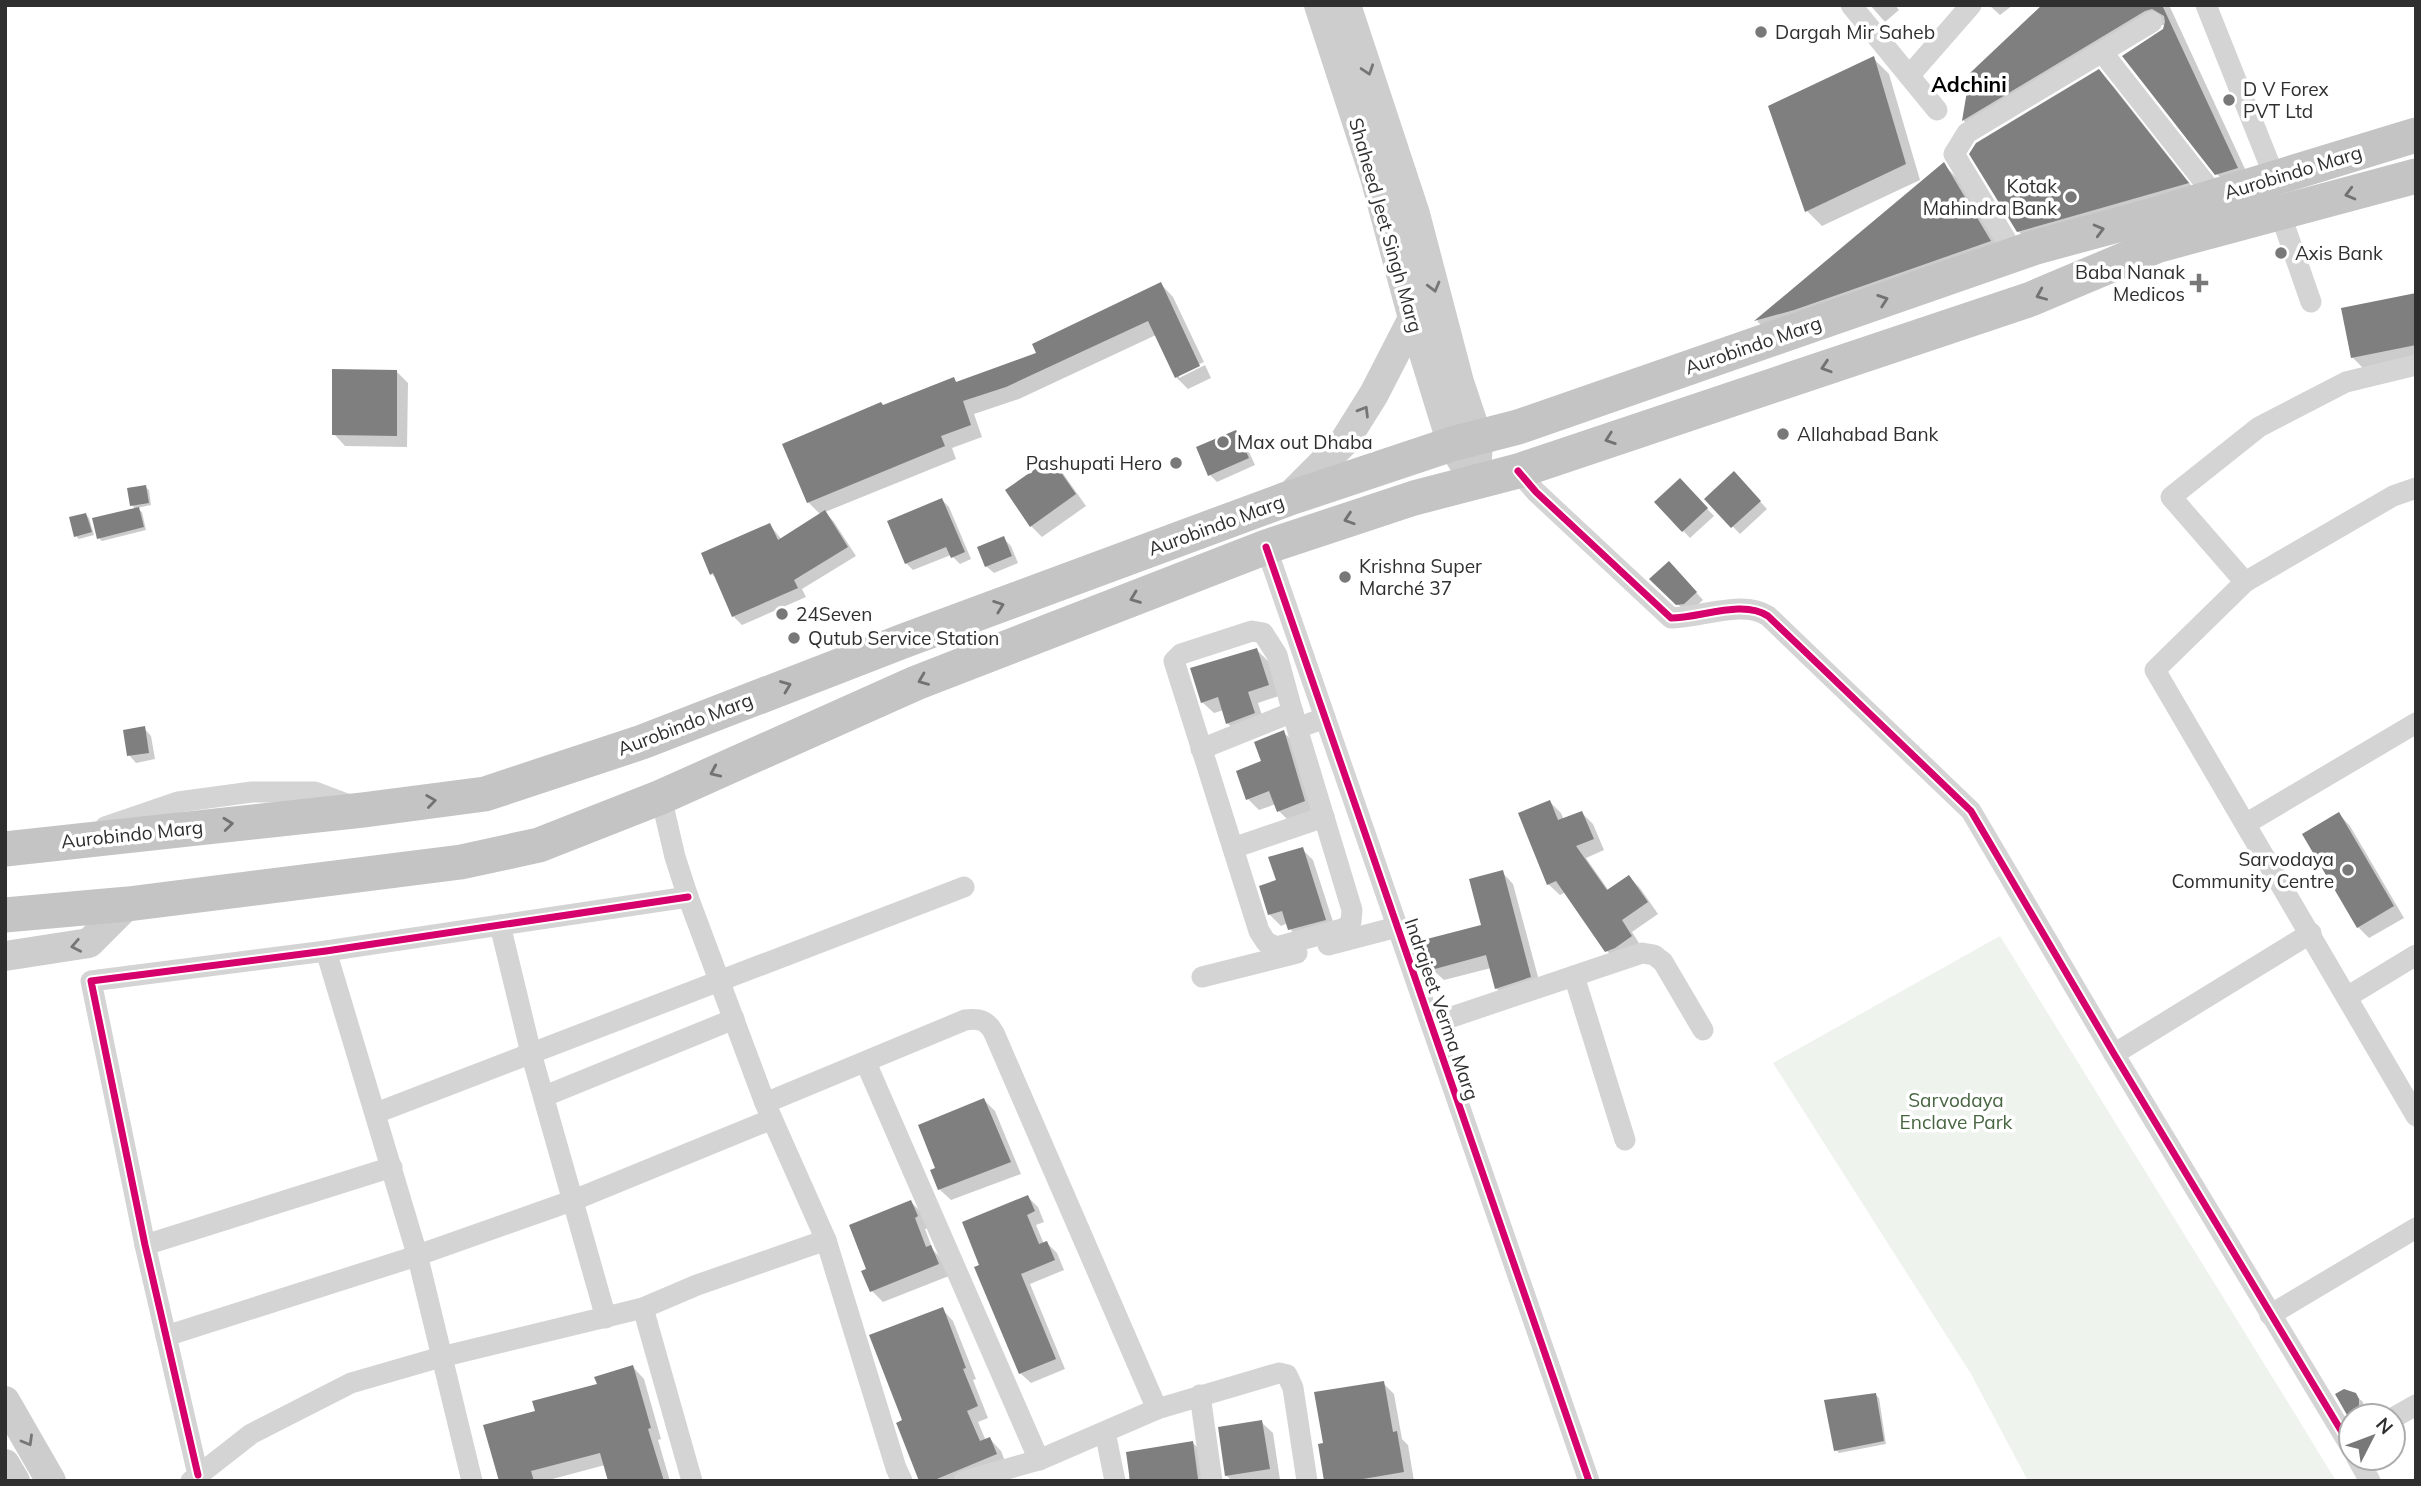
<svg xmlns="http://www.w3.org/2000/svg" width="2421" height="1486" viewBox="0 0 2421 1486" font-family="Mulish,sans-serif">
<rect width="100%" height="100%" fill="#fff"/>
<polygon fill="#eef3ed" points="2000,936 2289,1404 2336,1481 2028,1481 1971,1374 1773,1063"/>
<g fill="#0003">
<polygon points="1870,5 1895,5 1899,10 1885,22"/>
<polygon points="1989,5 2013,5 2000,15"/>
<polygon points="2045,5 2169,5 2252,184 2232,190 2217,174 2165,30 2166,25 2161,25 1978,135 1963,120 1972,74"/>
<polygon points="1873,58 1889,74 1920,180 1822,226 1807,211"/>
<polygon points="2099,71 2114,87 2202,199 2034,247 2018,231"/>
<polygon points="1944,165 1959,180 2005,257 1771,335 1757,321"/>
<polygon points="1161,284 1173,297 1204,362 1179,374 1179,378 1205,365 1211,378 1188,389 1176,377 1156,335 1019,399 974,414 982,437 952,448 956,459 825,512 834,522 856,556 802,589 806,597 742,625 733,616 717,579 712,574 770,525 782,540 821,515 808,502 883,407 954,379 958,384 1038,354"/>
<polygon points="2416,294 2416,358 2364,369 2352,357"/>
<polygon points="396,371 408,383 407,447 345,446 334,434"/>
<polygon points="1235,432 1243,439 1255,465 1217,482 1210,475"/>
<polygon points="1051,461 1062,472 1086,506 1042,537 1031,526"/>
<polygon points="1680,480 1714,516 1690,538 1656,502"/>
<polygon points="1741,481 1767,509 1740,534 1706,499"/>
<polygon points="145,487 149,490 151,505 137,508 142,512 146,530 102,541 99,538 136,510 132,505"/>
<polygon points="942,500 949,507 971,559 960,564 951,555 913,570 906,563"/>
<polygon points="86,515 89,518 94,535 79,539 76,536"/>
<polygon points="1003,538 1011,546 1018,563 994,573 986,566"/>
<polygon points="1676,570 1703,600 1692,610 1685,611 1651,579"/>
<polygon points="1257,650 1268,661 1279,696 1258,703 1265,725 1239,734 1227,723 1224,710 1214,713 1202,702"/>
<polygon points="144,728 151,736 155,759 136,763 129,755"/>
<polygon points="1283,732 1295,743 1316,813 1290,822 1279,811 1276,804 1259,810 1248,799 1264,762"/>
<polygon points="1550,802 1561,813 1564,820 1582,813 1593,824 1604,850 1586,858 1609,891 1629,877 1640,888 1658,914 1632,932 1642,948 1618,962 1606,950 1566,892 1560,895 1548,884"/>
<polygon points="2339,814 2350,826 2404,918 2369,938 2358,927"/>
<polygon points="1302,849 1313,860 1336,931 1301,940 1290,929 1288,923 1281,926 1269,914 1278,881"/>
<polygon points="1502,872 1513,884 1541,988 1508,999 1496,988 1491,968 1444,980 1432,969 1483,926"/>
<polygon points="984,1100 995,1111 1021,1174 951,1200 939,1189 937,1169"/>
<polygon points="1028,1197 1038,1207 1044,1222 1036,1225 1044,1244 1047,1243 1057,1253 1064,1270 1030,1284 1065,1369 1031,1383 1020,1373 977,1268"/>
<polygon points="911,1202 922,1213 929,1228 925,1229 933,1250 942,1259 949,1276 883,1302 872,1291 869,1269"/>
<polygon points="942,1309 953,1321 976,1379 973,1380 988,1418 978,1422 986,1441 990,1439 1001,1451 1007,1466 970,1481 921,1481 904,1421"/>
<polygon points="633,1367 644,1379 661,1439 658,1440 670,1481 610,1481 605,1465 545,1481 504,1481 537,1413 599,1386"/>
<polygon points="1383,1383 1394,1394 1402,1439 1408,1445 1414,1481 1325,1481 1325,1445"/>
<polygon points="1875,1394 1879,1398 1886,1444 1839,1453 1836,1450"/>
<polygon points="2355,1395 2363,1402 2364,1416 2351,1416 2348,1414"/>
<polygon points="1261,1422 1273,1433 1280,1480 1232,1481 1226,1475"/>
<polygon points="1193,1443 1203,1453 1206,1481 1129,1481 1129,1474"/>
</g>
<g fill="#7f7f7f">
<polygon points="2042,5 2162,5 2238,168 2215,175 2122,56 2163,29 2165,22 2164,16 2152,9 2145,11 1962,121 1970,73"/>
<polygon points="1874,56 1906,164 1805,212 1768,106"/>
<polygon points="2099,69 2189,183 2017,232 1969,154 1976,143"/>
<polygon points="1944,162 1991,241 1794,310 1754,321"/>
<polygon points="1161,282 1200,366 1175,378 1148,321 1006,387 963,401 971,425 941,436 945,446 807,503 782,444 881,402 883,405 954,377 956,382 1036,353 1032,344"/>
<polygon points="2416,293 2416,345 2351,358 2341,308"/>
<polygon points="332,369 397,370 397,436 332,435"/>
<polygon points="1236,430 1249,458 1208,476 1196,447"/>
<polygon points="1051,458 1076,494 1030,527 1005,490"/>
<polygon points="1734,471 1761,501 1731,528 1704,499"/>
<polygon points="1680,478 1708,508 1682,532 1654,502"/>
<polygon points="146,485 149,503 130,506 127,488"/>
<polygon points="942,498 965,552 951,558 946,547 905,564 887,521"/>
<polygon points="139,507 144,527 97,539 92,518"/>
<polygon points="825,510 848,547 794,580 798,588 732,617 713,573 710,575 701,553 770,523 778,540"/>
<polygon points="86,513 92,532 74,537 69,517"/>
<polygon points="1004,536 1012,556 985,567 977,547"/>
<polygon points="1669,561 1697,592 1684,604 1676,605 1649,579"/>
<polygon points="1257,648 1269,685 1248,692 1255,713 1226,724 1218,697 1201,703 1190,668"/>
<polygon points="145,726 149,753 127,756 123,730"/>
<polygon points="1284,730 1305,801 1277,812 1269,791 1246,800 1236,771 1261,761 1254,742"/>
<polygon points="1550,800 1558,820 1582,811 1594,839 1576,846 1607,890 1629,875 1648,902 1622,920 1632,936 1615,948 1605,952 1556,881 1547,885 1518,813"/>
<polygon points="2339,812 2394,906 2357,928 2302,834"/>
<polygon points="1303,847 1326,920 1288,930 1282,911 1268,915 1259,886 1276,880 1268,857"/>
<polygon points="1503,870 1531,977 1495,989 1486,955 1431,970 1423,940 1481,925 1469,879"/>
<polygon points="984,1098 1011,1162 938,1190 930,1170 935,1168 918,1125"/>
<polygon points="1028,1195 1035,1211 1027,1215 1039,1244 1047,1241 1055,1260 1021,1274 1056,1359 1019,1374 974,1267 979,1265 962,1222"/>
<polygon points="911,1200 918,1216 915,1218 926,1247 931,1245 939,1264 870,1292 861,1271 866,1269 849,1225"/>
<polygon points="943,1307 966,1368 963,1369 978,1406 967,1411 980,1441 990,1437 997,1454 932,1481 919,1481 897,1425 896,1423 902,1420 869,1335"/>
<polygon points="633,1365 651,1428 648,1429 664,1481 608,1481 600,1453 531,1471 534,1481 499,1481 483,1425 535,1411 532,1401 597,1384 594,1377"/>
<polygon points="1384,1381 1393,1432 1397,1431 1404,1472 1351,1481 1324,1481 1318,1444 1323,1443 1314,1392"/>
<polygon points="2344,1389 2356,1393 2359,1399 2359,1405 2351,1414 2347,1415 2335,1394"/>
<polygon points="1876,1393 1884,1441 1834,1451 1824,1400"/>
<polygon points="1262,1420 1270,1469 1225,1476 1218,1427"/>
<polygon points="1193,1441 1198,1479 1130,1481 1126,1452"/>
</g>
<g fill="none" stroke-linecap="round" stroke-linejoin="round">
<g stroke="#d4d4d4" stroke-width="21">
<polyline points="1851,5 1937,110"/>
<polyline points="2206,5 2275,178"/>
<polyline points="2102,52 2216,197"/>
<polyline points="1909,76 1971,5"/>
<polyline points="2280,213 2311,302"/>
<polyline points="2015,255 1954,154 1967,133 2152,22"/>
<path d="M1518,471L1536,492L1671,618C1700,618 1743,599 1768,616L1971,811L2114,1054L2351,1447"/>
<polyline points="2416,488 2393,496 2245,582 2155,670 2416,1116"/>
<polyline points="1266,547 1589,1481"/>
<polyline points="2245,582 2171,497 2259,427 2346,382 2416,365"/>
<polyline points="1297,728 1352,910 1351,922 1345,928 1276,947 1266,942 1259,931 1174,661 1181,654 1252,631 1263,633 1277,655 1297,728 1325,718"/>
<polyline points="1201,749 1293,712"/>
<polyline points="661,797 675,857 688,897 765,1103 826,1240 896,1468 902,1481"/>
<polyline points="2247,823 2416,723"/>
<polyline points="105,827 178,802 252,792 315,792 352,806"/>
<polyline points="1233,848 1324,817"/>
<polyline points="500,925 531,1053 606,1318"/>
<polyline points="1328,945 1397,927"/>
<polyline points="326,951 417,1254 472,1481"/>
<polyline points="1574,976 1625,1140"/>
<polyline points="1202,977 1297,953"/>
<polyline points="2347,997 2416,955"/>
<polyline points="1431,1024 1642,953 1654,955 1663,962 1703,1030"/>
<polyline points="2114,1054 2311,933"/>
<polyline points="866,1063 1039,1460"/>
<polyline points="545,1096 734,1019"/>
<path d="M765,1103L965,1020C979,1018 987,1020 994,1033L1157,1409"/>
<polyline points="376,1113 964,887"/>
<polyline points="145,1245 392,1167"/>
<polyline points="643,1308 692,1481"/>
<polyline points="2270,1315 2416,1228"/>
<polyline points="166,1336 407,1259 574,1200 772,1119"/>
<polyline points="1200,1395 1212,1481"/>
<polyline points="2393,1418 2416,1405"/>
<polyline points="1105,1432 1115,1481"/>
<polyline points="2357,1458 2370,1481"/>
<polyline points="198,1475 145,1245 91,981 326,951 688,897"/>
<polyline points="191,1481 251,1434 351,1383 441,1357 643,1308 697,1285 826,1240"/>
<polyline points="964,1481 1039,1460 1157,1409 1279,1373 1287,1375 1293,1388 1307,1481"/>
</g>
<g stroke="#cdcdcd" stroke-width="30">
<polyline points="1319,5 1375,177 1413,318 1452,444 1476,483"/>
<polyline points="1346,5 1415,214 1459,382 1478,439 1477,458"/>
<polyline points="1287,499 1344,442 1374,394 1413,318"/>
<polyline points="5,956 89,943 128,904"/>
<polyline points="5,1401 51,1481"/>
<polyline points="5,1464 15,1481"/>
</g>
<g stroke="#c4c4c4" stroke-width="35">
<polyline points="5,849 363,810 485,794 642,742 906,640 1287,499 1452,444 1518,427 2036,247 2147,217 2416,135"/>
<polyline points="5,915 128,904 461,862 539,845 661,797 916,683 1266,547 1414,498 1518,471 2031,299 2159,245 2416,176"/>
</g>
<g stroke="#fff" stroke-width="11">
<g id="cycleway">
<path d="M1518,471L1536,492L1671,618C1700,618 1743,599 1768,616L1971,811L2114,1054L2351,1447"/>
<polyline points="1266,547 1589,1481"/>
<polyline points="198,1475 145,1245 91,981 326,951 688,897"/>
</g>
</g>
<use href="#cycleway" stroke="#d6006c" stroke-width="7"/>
</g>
<defs><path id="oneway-chevron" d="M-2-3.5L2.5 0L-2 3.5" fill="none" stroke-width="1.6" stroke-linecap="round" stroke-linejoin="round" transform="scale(1.75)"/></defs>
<g stroke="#767676">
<use href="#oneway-chevron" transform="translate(1368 70) rotate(72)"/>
<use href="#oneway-chevron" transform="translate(1434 287) rotate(75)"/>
<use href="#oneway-chevron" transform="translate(1364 411) rotate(-59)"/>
<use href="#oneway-chevron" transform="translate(76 946) rotate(169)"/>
<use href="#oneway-chevron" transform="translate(28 1441) rotate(60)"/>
</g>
<g stroke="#727272">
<use href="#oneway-chevron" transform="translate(2350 194) rotate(165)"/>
<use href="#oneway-chevron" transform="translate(2099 230) rotate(-15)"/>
<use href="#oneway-chevron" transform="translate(2041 295) rotate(157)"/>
<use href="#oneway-chevron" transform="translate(1883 300) rotate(-19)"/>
<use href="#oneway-chevron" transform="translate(1826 367) rotate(162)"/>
<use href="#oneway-chevron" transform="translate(1610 439) rotate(161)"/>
<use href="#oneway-chevron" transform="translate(1349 519) rotate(162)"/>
<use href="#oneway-chevron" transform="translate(1135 598) rotate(159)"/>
<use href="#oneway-chevron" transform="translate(999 606) rotate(-20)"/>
<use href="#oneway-chevron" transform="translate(923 680) rotate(158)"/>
<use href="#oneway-chevron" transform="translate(786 686) rotate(-21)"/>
<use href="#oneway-chevron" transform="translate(715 772) rotate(156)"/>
<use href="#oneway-chevron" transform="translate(431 801) rotate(-8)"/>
<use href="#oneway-chevron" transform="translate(228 824) rotate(-6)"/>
</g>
<g fill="#787878" stroke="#fff" stroke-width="2.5">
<circle cx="1761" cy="32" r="7"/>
<circle cx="2229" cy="100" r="7"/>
<circle cx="2071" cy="197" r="7"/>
<circle cx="2281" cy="253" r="7"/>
<path d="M2195.5 272.5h7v7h7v7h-7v7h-7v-7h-7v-7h7z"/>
<circle cx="1783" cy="434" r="7"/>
<circle cx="1223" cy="442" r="7"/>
<circle cx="1176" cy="463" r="7"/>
<circle cx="1345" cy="577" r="7"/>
<circle cx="782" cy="614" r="7"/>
<circle cx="794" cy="638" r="7"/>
<circle cx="2348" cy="870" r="7"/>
</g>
<g text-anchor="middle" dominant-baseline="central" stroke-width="7" stroke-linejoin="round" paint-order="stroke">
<g font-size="19" fill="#2f2f2f" stroke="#fff" text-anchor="start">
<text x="1775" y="32">Dargah Mir Saheb</text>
<text x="2243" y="89">D V Forex<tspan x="2243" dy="22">PVT Ltd</tspan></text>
<text x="2057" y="186" text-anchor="end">Kotak<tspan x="2057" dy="22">Mahindra Bank</tspan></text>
<text x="2295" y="253">Axis Bank</text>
<text x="2185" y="272" text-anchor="end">Baba Nanak<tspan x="2185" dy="22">Medicos</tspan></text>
<text x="1797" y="434">Allahabad Bank</text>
<text x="1237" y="442">Max out Dhaba</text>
<text x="1162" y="463" text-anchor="end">Pashupati Hero</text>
<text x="1359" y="566">Krishna Super<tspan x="1359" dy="22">Marché 37</tspan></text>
<text x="796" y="614">24Seven</text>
<text x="808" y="638">Qutub Service Station</text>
<text x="2334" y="859" text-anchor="end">Sarvodaya<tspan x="2334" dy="22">Community Centre</tspan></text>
</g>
<g font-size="19" fill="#2f2f2f" stroke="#fff">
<text transform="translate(2293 172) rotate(-17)">Aurobindo Marg</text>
<text transform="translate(1386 225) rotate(74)">Shaheed Jeet Singh Marg</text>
<text transform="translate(1753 345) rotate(-19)">Aurobindo Marg</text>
<text transform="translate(1216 525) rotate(-20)">Aurobindo Marg</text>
<text transform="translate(685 724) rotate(-21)">Aurobindo Marg</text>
<text transform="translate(132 834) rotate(-6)">Aurobindo Marg</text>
<text transform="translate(1442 1009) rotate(71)">Indrajeet Verma Marg</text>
</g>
<g font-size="19" fill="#476541" stroke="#fff">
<text x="1956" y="1100">Sarvodaya<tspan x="1956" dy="22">Enclave Park</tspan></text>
</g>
<g font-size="21" font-weight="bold" fill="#000" stroke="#fff">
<text x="1969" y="84">Adchini</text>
</g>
</g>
<rect width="2421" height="1486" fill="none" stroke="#2f2f2f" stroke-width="14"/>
<g transform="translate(2372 1437) rotate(48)"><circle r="33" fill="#ffffff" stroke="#acacac" stroke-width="2"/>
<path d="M0-5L12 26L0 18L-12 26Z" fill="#787878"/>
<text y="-10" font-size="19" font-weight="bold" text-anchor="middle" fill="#2f2f2f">N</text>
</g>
</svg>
